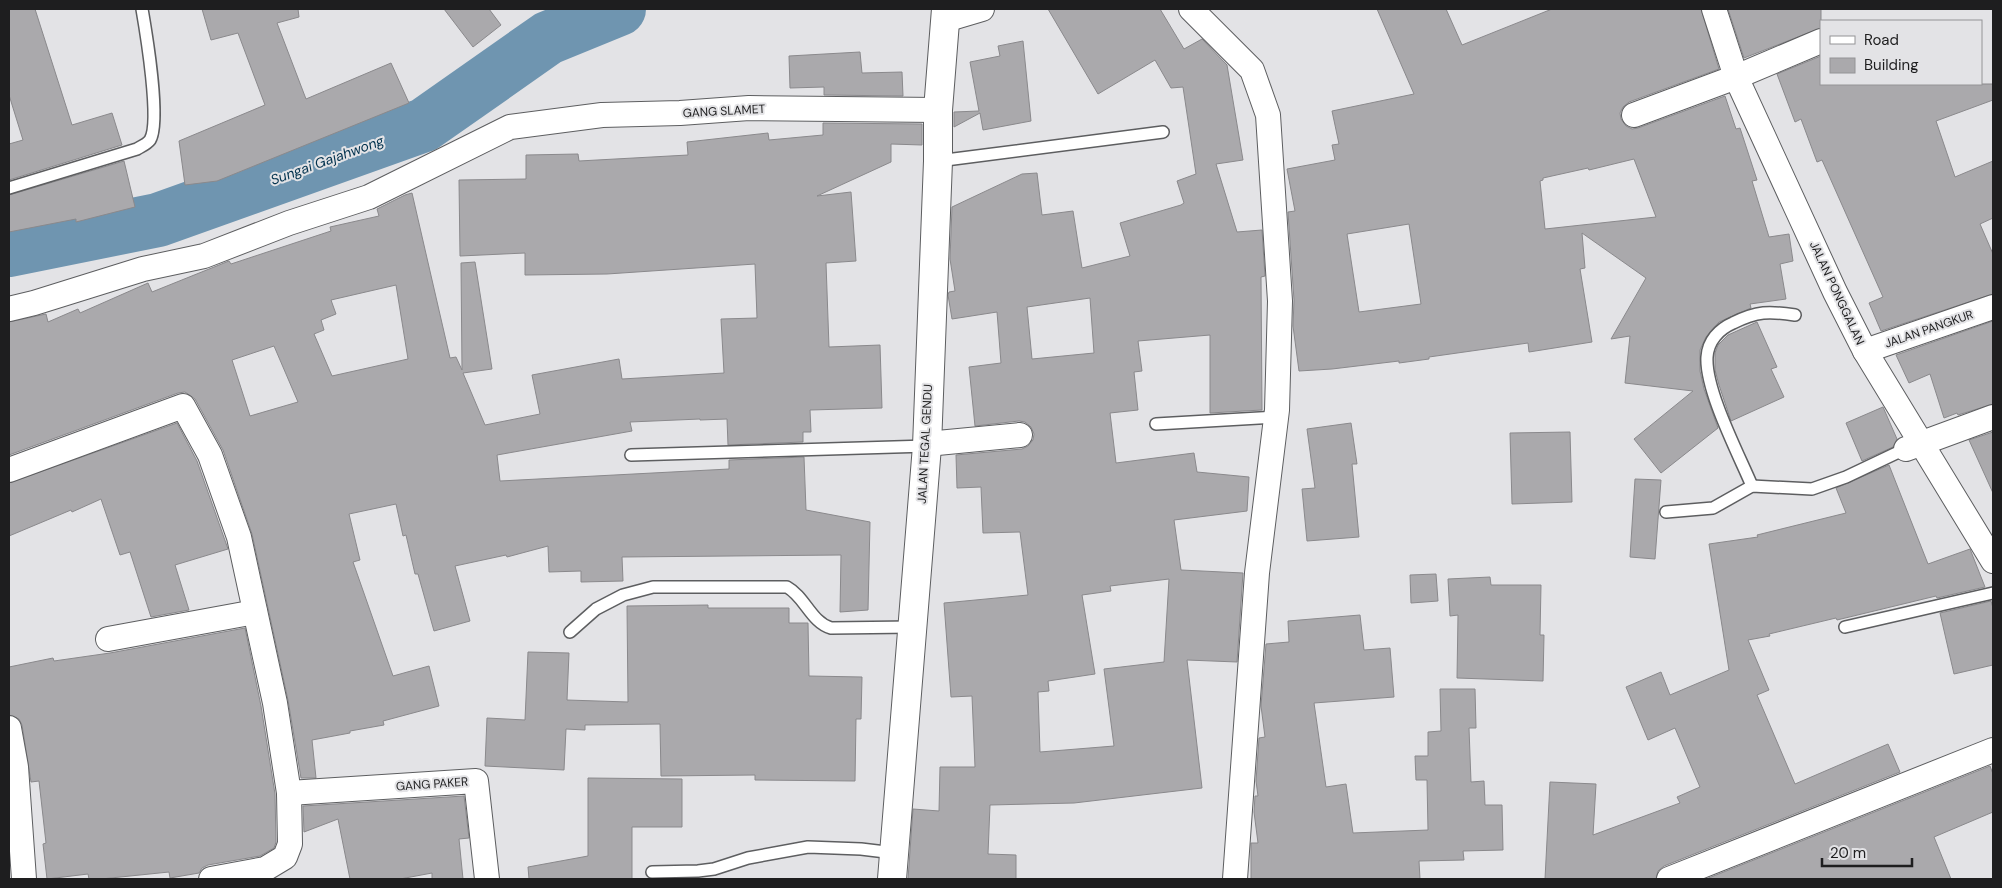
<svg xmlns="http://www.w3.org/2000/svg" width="2002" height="888" viewBox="0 0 2002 888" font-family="'DM Sans',sans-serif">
<rect width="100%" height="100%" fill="#e3e3e6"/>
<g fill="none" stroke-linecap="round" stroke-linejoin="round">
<polyline stroke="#6f95b0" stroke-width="54" points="9,250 158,220 424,125 548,38 619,9"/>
</g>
<g fill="#aaa9ac" stroke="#8a898c" fill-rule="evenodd">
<polygon points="9,9 35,9 72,125 112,113 122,145 9,180 9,144 23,140 9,95"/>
<polygon points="202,9 298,9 299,17 277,23 306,99 391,63 409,103 217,181 185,185 179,141 265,105 238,33 211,40"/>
<polygon points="444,9 489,9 501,25 473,47"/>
<path d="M1048,9H1160L1184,49L1202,39L1227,65L1243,160L1216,164L1237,232L1262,230L1265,276L1261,277L1262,410L1210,413V335L1138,341L1142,371L1134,372L1138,410L1110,413L1116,463L1194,453L1197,472L1249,477L1247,511L1174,520L1181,570L1243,573L1237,662L1187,660L1202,788L1074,803L990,805L988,854L1016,855V879H908L913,809L939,811L940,767H975L972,696L951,697L944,603L1028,595L1020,532L983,533L981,487L957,488L956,455L1022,449L1028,446L1033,440L1034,434L1031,427L1025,422L1019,421L975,426L969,367L1001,363L997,312L952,319L948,295L949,292L955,291L950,259L952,207L1022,174L1037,173L1042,215L1073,211L1082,268L1130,256L1120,223L1181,205L1184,203L1177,181L1196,174L1183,87L1171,88L1155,60L1098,94ZM1090,298L1094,353L1032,359L1027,307ZM1169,579L1164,662L1104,669L1114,746L1040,752L1038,692L1049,691L1048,681L1095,674L1082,595L1111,591L1110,586Z"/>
<path d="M1377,9H1446L1462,45L1552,9H1701L1719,69L1629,102L1623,107L1620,113L1621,119L1626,126L1632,129L1638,128L1725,96L1736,129L1740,128L1757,180L1752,181L1769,237L1789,234L1793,261L1780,264L1786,299L1750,304L1751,308L1719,322L1706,337L1700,350V371L1704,389L1718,428L1661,473L1634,439L1693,391L1625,383L1630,336L1611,339L1646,278L1582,233L1585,268L1580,269L1592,342L1529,352L1528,343L1429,357V359L1399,363V361L1332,369L1299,371L1293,326L1294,300L1288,212L1295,211L1287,169L1335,160L1332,145L1339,144L1332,111L1414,94ZM1634,159L1656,217L1545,229L1540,181L1543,180V178L1588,168L1589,170ZM1409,224L1421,304L1359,312L1347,234Z"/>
<polygon points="1728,9 1821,9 1821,28 1744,58"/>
<polygon points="1023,41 1031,121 983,130 980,113 954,127 954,112 979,111 970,62 1000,56 998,46"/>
<polygon points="860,52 862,73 902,72 903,96 824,95 824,87 790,88 789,56"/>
<polygon points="1821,56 1821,84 1993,84 1993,100 1936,121 1955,177 1993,161 1993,218 1980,224 1993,254 1993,294 1881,331 1869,303 1883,297 1822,160 1817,162 1801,119 1795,122 1777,74"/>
<path d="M823,123L922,124V145L891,144V162L817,196L851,192L856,261L826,263L829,347L880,345L882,408L810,410L811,432H803V442L728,445L727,419L700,420V419L630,422L632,431L497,455L500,481L729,469V460L804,457L806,510L870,522L868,610L840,612L841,555L622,557L623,581L581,582V571L549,572L548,546L507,557L506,555L455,566L470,621L434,631L418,574H415L406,535L403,536L396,504L349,514L360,560L353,562L393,676L429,666L439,706L383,721L384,725L350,731V733L312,740L316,778H301L288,700L252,534L223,450L195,399L185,392L178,393L9,455V322L46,314L48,322L78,309L80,313L148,283L152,292L229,261L231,264L331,231L330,227L379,216L377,209L405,195L412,193L450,358L456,357L462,370L461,263L475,262L492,369L463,373L485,425L540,414L532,375L619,359L622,379L724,373L721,319L757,318L755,264L607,274L525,275V253L460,256L459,180L526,179V155L578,154L579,161L688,155L687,142L768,133L769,140L823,135ZM396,285L408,359L332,376L314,334L324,330L321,320L336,314L331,300ZM274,346L298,402L250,416L232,360Z"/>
<polygon points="124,161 135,207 76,222 76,219 9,232 9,195"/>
<polygon points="1993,321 1993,404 1958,415 1957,413 1944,418 1930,374 1909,383 1896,355"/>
<polygon points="1757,322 1777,367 1771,369 1784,397 1731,421 1719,385 1715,370 1715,353 1718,345 1728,335"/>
<polygon points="1883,407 1897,439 1893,447 1862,461 1846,423"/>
<polygon points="177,423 197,461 228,549 175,565 189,610 151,617 130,552 120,555 101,499 72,512 71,510 9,536 9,483"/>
<polygon points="1351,423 1357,464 1352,464 1359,537 1307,541 1302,489 1315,488 1307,429"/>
<polygon points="1570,432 1572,502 1512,504 1510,433"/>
<polygon points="1993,432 1993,493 1969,440"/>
<polygon points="1889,465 1928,564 1970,549 1985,587 1937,598 1936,596 1837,620 1836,618 1769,634 1770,636 1748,640 1769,690 1757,695 1795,784 1888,744 1900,772 1664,866 1658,871 1656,879 1545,879 1550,782 1596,784 1593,835 1680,803 1677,797 1700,787 1675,728 1648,740 1626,687 1661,672 1670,695 1729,670 1709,544 1758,537 1757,535 1846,513 1836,488"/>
<polygon points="1635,479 1661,480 1655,559 1630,557"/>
<polygon points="1436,574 1438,601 1411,603 1410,575"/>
<polygon points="1490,577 1491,585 1541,585 1540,635 1544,635 1543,681 1457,678 1458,615 1450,616 1448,579"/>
<polygon points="1991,601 1993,608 1993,665 1954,674 1940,613"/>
<polygon points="708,605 708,608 789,608 789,623 808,623 809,676 862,677 861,719 856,719 855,781 755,780 755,775 661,776 660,724 585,725 585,730 566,729 564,770 485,766 487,718 525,720 528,652 569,653 567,700 628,702 627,606"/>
<polygon points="1360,615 1364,650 1390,648 1394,697 1314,703 1326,787 1346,784 1353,833 1428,830 1427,780 1416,780 1415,756 1428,756 1428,732 1441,731 1440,689 1475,689 1476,728 1469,728 1471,782 1484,781 1485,805 1502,805 1503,850 1463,851 1464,860 1419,861 1420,879 1251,879 1251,843 1258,843 1254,812 1255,796 1258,796 1256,781 1259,738 1265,737 1261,706 1266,644 1289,642 1288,621"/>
<polygon points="245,628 261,706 275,794 276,842 274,848 260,856 208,865 202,868 199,873 170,878 169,872 101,879 89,879 88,874 47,879 43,844 46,843 39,781 31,782 22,725 19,719 9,715 9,667 53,658 54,661 110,653"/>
<polygon points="1990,766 1993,774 1993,812 1934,837 1951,879 1706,879"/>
<polygon points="588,778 682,779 682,827 632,827 632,879 529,879 528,867 588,856"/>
<polygon points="464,796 469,838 459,839 463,879 432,879 432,873 400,879 350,879 338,819 304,832 303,806"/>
</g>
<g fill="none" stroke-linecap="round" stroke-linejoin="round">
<g stroke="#5d5e60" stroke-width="14">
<g id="lane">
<polyline points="938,161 1163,132"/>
<path d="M9,188L137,149C142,146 147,144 150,140C161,122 146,32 142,9"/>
<polyline points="1156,424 1276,417"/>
<polyline points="631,455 927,446"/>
<path d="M1752,486C1739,455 1705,390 1707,357C1708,341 1719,329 1733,323C1757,311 1769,311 1795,315"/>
<polyline points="1666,512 1713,508 1752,486 1812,489 1846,477 1905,449"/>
<polyline points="1845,627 1993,593"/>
<path d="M570,632L596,609L623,595L653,587H787C805,597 811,622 831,628L912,627"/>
<polyline points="652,872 698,871 714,869 748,858 808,847 861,849 894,853"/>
</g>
</g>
<g stroke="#5d5e60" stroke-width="26">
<g id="street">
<polyline points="1191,9 1252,70 1268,115 1280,301 1277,410 1257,573 1235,879"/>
<polyline points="1714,9 1736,77 1835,292 1865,351 1993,561"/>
<polyline points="945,20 982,9"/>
<polyline points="1634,115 1736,77 1821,41"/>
<polyline points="9,309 34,303 143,269 204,256 289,223 369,197 510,127 602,115 680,113 749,108 938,110"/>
<polyline points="1865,351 1993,307"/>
<polyline points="927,444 1020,435"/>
<polyline points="1906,449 1993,417"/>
<polyline points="9,470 183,406 210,455 239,537 275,703 289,793 290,844 285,857 265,869 211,879"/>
<polyline points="108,639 255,612"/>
<polyline points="9,728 16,767 24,879"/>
<polyline points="289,793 476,781 487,879"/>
<polyline points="1669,879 1993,750"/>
</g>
</g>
<g stroke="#5d5e60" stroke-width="30">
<polyline id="secondary" points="892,879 927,446 938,161 938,110 946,9"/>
</g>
<use href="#lane" stroke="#fff" stroke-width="11"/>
<use href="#street" stroke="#fff" stroke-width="24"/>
<use href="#secondary" stroke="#fff" stroke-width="28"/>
</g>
<g text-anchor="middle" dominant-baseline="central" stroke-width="4" stroke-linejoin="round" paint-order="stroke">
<g font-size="12" fill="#1e1e1f" stroke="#e3e3e6">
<text transform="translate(724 111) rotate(-3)">GANG SLAMET</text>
<text transform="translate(1837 293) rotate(65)">JALAN PONGGALAN</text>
<text transform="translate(1929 329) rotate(-19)">JALAN PANGKUR</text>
<text transform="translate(925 444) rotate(-87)">JALAN TEGAL GENDU</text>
<text transform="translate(432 784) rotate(-4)">GANG PAKER</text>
</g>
<g font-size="14" font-style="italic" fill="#00314d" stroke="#e3e3e6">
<text transform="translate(327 160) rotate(-20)">Sungai Gajahwong</text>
</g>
</g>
<rect width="2002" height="888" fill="none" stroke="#1e1e1f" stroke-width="20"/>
<rect x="1820" y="20" width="162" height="65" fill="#e3e3e6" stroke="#949496"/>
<rect x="1830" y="36" width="25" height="8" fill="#ffffff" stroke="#949496"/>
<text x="1864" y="45" font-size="15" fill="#1e1e1f">Road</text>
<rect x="1830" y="58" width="25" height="15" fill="#aaa9ac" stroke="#949496"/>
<text x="1864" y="70" font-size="15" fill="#1e1e1f">Building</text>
<path d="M1822 858v8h90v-8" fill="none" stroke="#1e1e1f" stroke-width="2.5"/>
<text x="1830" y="858" font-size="15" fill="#1e1e1f" stroke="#e3e3e6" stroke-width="4" paint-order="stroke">20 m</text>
</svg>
